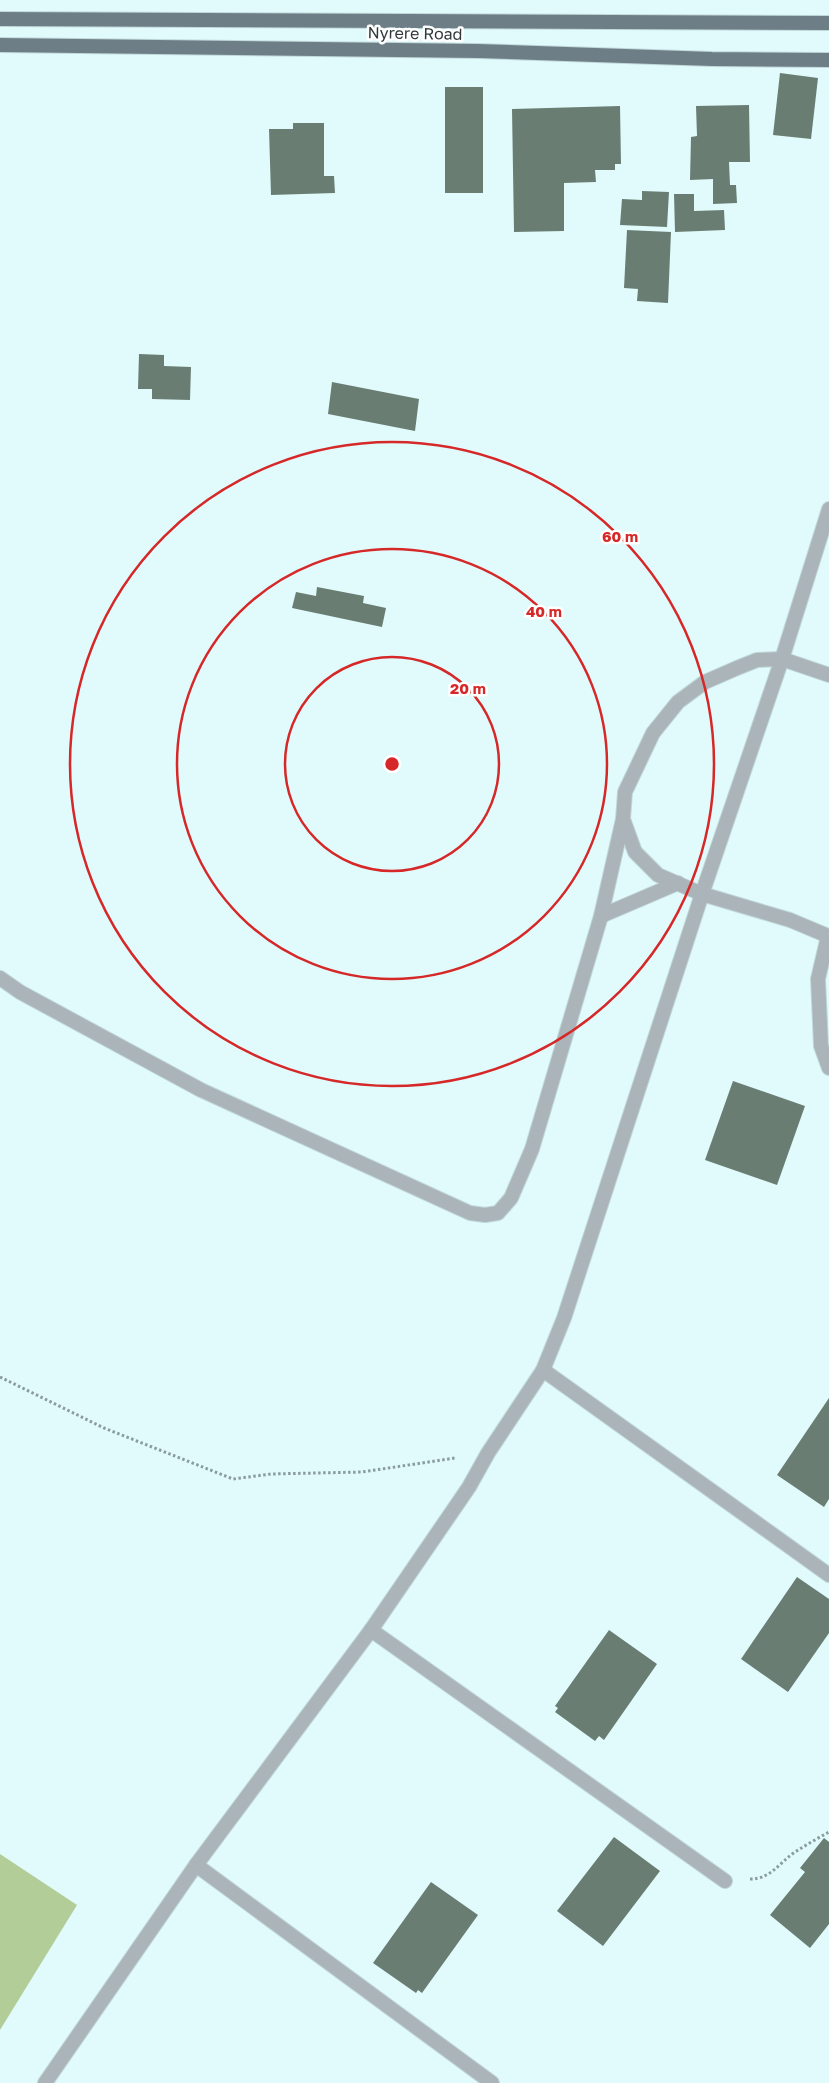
<svg xmlns="http://www.w3.org/2000/svg" width="829" height="2083" viewBox="0 0 829 2083" font-family="'Golos Text',sans-serif">
<rect width="100%" height="100%" fill="#e1fbfc"/>
<polygon fill="#b3cd98" points="0,1854 77,1905 0,2030"/>
<g fill="#697d73">
<polygon points="780,73 818,78 811,139 773,135"/>
<rect x="445" y="87" width="38" height="106"/>
<polygon points="749,105 750,162 729,162 730,185 736,185 737,203 713,204 713,179 690,180 691,137 697,136 696,106"/>
<polygon points="620,106 621,164 615,164 615,170 595,170 596,182 564,183 564,231 514,232 512,109"/>
<polygon points="293,123 324,123 324,176 334,176 335,193 271,195 269,129 293,129"/>
<polygon points="642,191 669,192 667,227 620,225 622,199 642,200"/>
<polygon points="674,194 694,194 694,211 724,210 725,230 675,232"/>
<polygon points="627,230 671,232 668,303 637,301 638,289 624,288"/>
<polygon points="139,354 164,355 164,366 191,367 190,400 152,399 152,389 138,389"/>
<polygon points="332,382 419,399 415,431 328,414"/>
<polygon points="317,587 364,596 363,603 386,608 382,627 292,608 296,592 316,596"/>
<polygon points="733,1081 805,1106 777,1185 705,1160"/>
<polygon points="829,1398 829,1499 824,1507 777,1475"/>
<polygon points="797,1577 829,1599 829,1633 788,1692 741,1659"/>
<polygon points="609,1630 657,1664 604,1740 599,1736 595,1741 555,1712 558,1708 555,1706"/>
<polygon points="614,1837 660,1871 603,1946 557,1911"/>
<polygon points="824,1838 829,1842 829,1924 810,1948 770,1915 805,1872 800,1868"/>
<polygon points="431,1882 478,1915 422,1993 418,1990 416,1993 373,1963"/>
</g>
<g fill="none" stroke-linecap="round" stroke-linejoin="round">
<g stroke="#c1d8d9" stroke-width="16">
<g id="service">
<polyline points="702,894 658,875 635,852 623,819 625,792 653,733 678,702 705,682 737,668 757,660 782,659"/>
<polyline points="601,916 678,883"/>
<polyline points="0,978 20,992 201,1090 470,1213 485,1215 498,1213 511,1198 532,1149 601,916 623,819"/>
</g>
</g>
<g stroke="#c1d8d9" stroke-width="16">
<g id="minor">
<polyline points="782,659 829,675"/>
<polyline points="702,894 790,920 828,936 818,979 821,1046 829,1068"/>
<polyline points="543,1370 829,1575"/>
<polyline points="371,1630 725,1881"/>
<polyline points="196,1865 492,2083"/>
<polyline points="45,2083 196,1865 371,1630 469,1487 488,1453 543,1370 564,1318 702,894 782,659 829,509"/>
</g>
</g>
<g stroke="#c1d8d9" stroke-width="16">
<g id="primary">
<polyline points="0,19 829,23"/>
<polyline points="0,45 478,51 712,59 829,60"/>
</g>
</g>
<g stroke="#8a9c9d" stroke-width="3" stroke-dasharray="2.5 2.5" stroke-linecap="butt">
<polyline points="0,1377 104,1428 233,1479 271,1474 362,1472 455,1458"/>
<path d="M750,1879C771,1879 779,1863 795,1852C806,1845 818,1838 829,1832"/>
</g>
<use href="#service" stroke="#abb4b9" stroke-width="14"/>
<use href="#minor" stroke="#abb4b9" stroke-width="14"/>
<use href="#primary" stroke="#6e7e87" stroke-width="14"/>
</g>
<g fill="none" stroke="#d62828" stroke-width="2.5">
<circle cx="392" cy="764" r="107"/>
<circle cx="392" cy="764" r="215"/>
<circle cx="392" cy="764" r="322"/>
</g>
<g text-anchor="middle" dominant-baseline="central" stroke-width="5" stroke-linejoin="round" paint-order="stroke">
<g font-size="16" fill="#2f393a" stroke="#fff">
<text transform="translate(415 33) rotate(1)">Nyrere Road</text>
</g>
</g>
<circle cx="392" cy="764" r="8" fill="#d62828" stroke="#fff" stroke-width="2.5"/>
<g font-size="15" text-anchor="middle" font-weight="bold" fill="#d62828" stroke="#fff" stroke-width="5" stroke-linejoin="round" paint-order="stroke">
<text x="620" y="542">60 m</text>
<text x="544" y="617">40 m</text>
<text x="468" y="694">20 m</text>
</g>
</svg>
